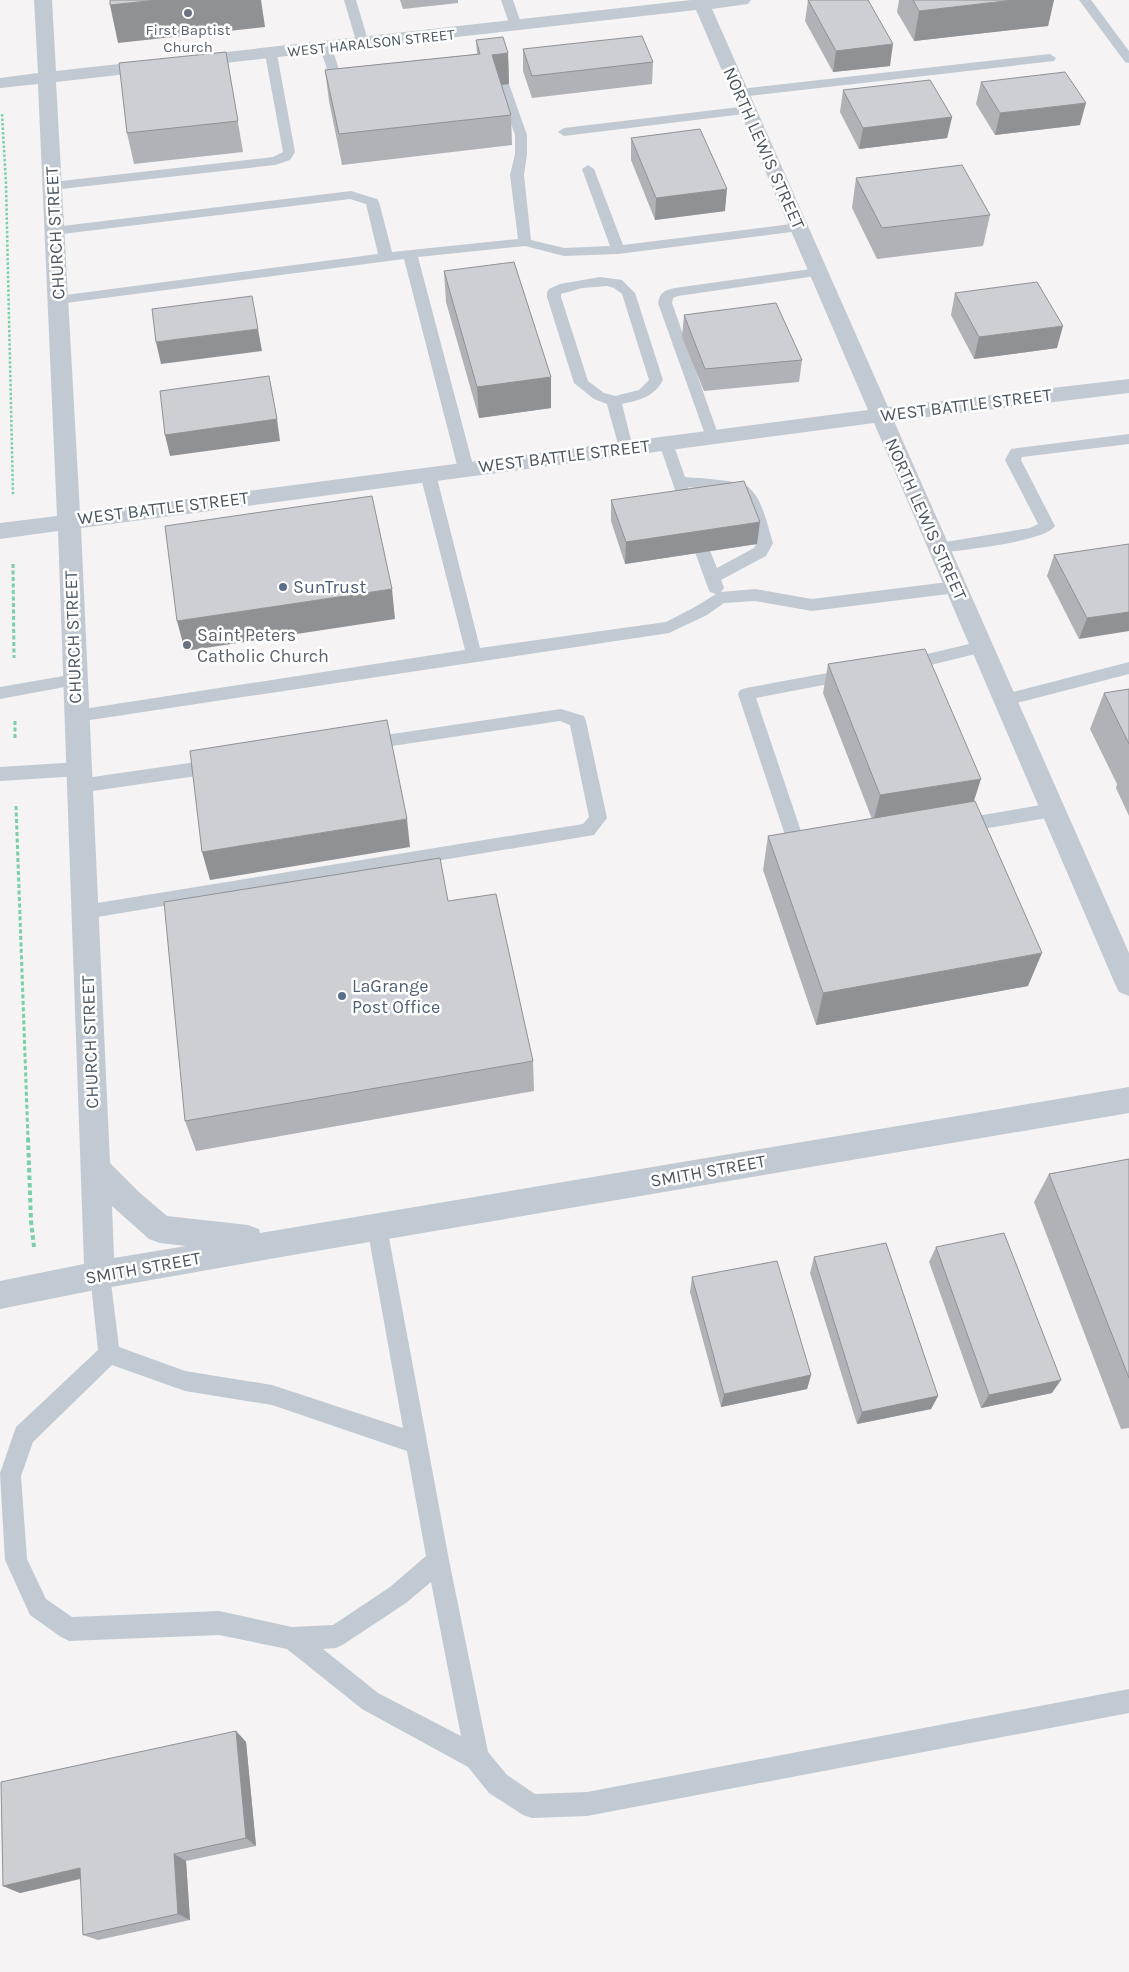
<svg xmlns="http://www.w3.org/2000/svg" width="1129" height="1972" viewBox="0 0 1129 1972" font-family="Karla,sans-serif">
<rect width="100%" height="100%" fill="#f5f3f3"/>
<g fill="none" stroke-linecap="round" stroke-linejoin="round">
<polyline stroke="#7ad0a6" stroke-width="2.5" stroke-dasharray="2.5 2" stroke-linecap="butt" points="2,114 6,184 13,495"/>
<g stroke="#7ad0a6" stroke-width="3" stroke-dasharray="4 2.5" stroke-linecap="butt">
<polyline points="13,564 14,658"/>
<polyline points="15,721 15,740"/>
<polyline points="16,806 28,1139"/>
</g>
<polyline stroke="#7ad0a6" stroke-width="4" stroke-dasharray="4.5 3" stroke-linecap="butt" points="28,1138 31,1221 34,1247"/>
<g fill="#c1cad2" fill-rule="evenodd">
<polygon points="344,0 356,0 369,44 367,47 363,48 357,44"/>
<polygon points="501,0 513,0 522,26 520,29 516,30 510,26"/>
<polygon points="1079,0 1091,0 1129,51 1129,63 1125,62"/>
<polygon points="326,44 332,48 340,73 355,74 357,77 355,80 338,81 330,78 320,48"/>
<polygon points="271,50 277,54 295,152 290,160 275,165 52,190 45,186 52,182 273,157 283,152 265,54"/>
<polygon points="1050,54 1056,58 1054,61 740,97 734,93 740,89"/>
<polygon points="503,80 509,84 527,135 527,154 524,175 531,240 564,248 610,246 582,169 588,165 594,169 623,245 799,223 806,227 799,231 618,254 564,256 525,246 418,257 474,469 471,473 461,473 458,469 404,259 58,304 53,303 51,300 53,297 58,296 378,254 366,204 350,199 54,235 49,234 47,231 49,228 54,227 351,191 377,199 379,202 392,252 518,239 510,175 515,154 515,135 497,84"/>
<polygon points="748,106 752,107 754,110 752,113 564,136 558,132 564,128"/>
<path d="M818,268L825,272L823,275L678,296L673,298L672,303L719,437L717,440H707L658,303C660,292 665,290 675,288Z"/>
<path d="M600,277L622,280L635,293L663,380C654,397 640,400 622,404L633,448L631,452H621L619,448L607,404L594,399L574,383L547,297V292L549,289L560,284ZM607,286L614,288L622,294L649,380L639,390L615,396L604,393L588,381L561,297V294L582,288Z"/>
<path d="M1129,434V444L1022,457L1021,460L1055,526C1045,542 961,550 939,553L933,552L931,548L933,544L939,543L1030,528L1038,524L1005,460L1011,449Z"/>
<path d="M666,438L671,439L673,443L685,477C697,478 738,480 747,486C763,498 767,525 773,543L766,556L721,580L724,588L721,592L755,589L812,599L956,581L962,583L964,587L962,591L956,593L812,611L755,601L724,603L707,615L669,633L77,722L71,720L69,716L71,712L77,710L465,650L420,474L423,470L428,469L433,470L436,474L480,648L666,622L695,607L716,594L710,592L708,588L695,552L697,548L703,546L709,548L717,568L754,548L757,543L746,507L736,494L688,487L690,492L687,496L682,497L677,496L659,443L661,439Z"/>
<polygon points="982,641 988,643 990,647 988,651 906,671 900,669 898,665 900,661 906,659"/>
<polygon points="1129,662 1129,674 1005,706 999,704 997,700 999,696 1005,694"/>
<polygon points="849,669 855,671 857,675 855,679 756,698 806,846 810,847 813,852 810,857 800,860 794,858 791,853 738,694 740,690 746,688"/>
<polygon points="75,674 81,676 83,680 81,684 0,699 0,687"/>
<polygon points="561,709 584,716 586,721 607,818 594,835 85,919 79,917 76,912 79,907 85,905 583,824 589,817 570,725 560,721 365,750 359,749 356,744 359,739 365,738"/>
<polygon points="217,759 223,761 226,766 223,771 217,773 79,793 73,791 70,786 73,781 79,779"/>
<polygon points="79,762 85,764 88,769 85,774 79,776 0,781 0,767"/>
<polygon points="1053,803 1059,805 1062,810 1059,815 1053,817 959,833 953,831 950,826 953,821 959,819"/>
<path d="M377,1218L384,1220L387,1227L449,1560L488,1752L507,1775L535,1794L587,1792L1129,1689V1713L587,1816L532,1818L523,1815L489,1793L468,1767L362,1709L287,1649L219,1635L69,1641L61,1637L30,1615L5,1560L0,1473L16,1427L98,1350L90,1275L93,1268L100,1265L107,1268L110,1275L119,1347L185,1371L272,1385L403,1428L367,1227L370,1220ZM112,1365L185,1391L272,1405L407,1451L426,1556L390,1587L333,1625L292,1627L219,1611L72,1617L46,1599L27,1559L21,1476L33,1442ZM431,1582L461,1736L378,1693L323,1649L336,1648L344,1644L406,1603Z"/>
</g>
<path fill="#c1cad2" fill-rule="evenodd" d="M34,0H52L56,71L691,0H751L748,4L712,9L888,407L1129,379V393L894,421L1129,953V996L1119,992L1115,984L874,423L81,528L110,1163L140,1193L167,1216L248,1225L259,1229L260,1233L1129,1087V1113L287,1256L100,1289L0,1309V1281L84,1264L58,531L0,539V523L57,516L38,84L0,88V78L38,73ZM696,10L868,410L80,513L56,82ZM112,1206L149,1239L160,1243L186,1246L114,1258Z"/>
</g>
<g fill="#b0b2b7">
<polygon points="400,0 458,0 458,3 403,9"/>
<polygon points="808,0 868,0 890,66 833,72 805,21"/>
<polygon points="899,0 1054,0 1048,26 914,41 897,12"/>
<polygon points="476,40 508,53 509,84 501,85 511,115 512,145 342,165 329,101 325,70 477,54"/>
<polygon points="523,49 653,62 652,84 532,98 523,71"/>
<polygon points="226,52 243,152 134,164 127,133"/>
<polygon points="981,82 1080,125 995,135 976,104"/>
<polygon points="843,90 952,117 947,138 859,149 840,112"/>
<polygon points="631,138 725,211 655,220 631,160"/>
<polygon points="856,178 990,215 983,246 877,259 852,208"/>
<polygon points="444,271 551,408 479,418 446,302"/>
<polygon points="955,293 1057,348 974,359 951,315"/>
<polygon points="684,315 802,360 799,382 704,391 682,337"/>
<polygon points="611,500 757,544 625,564 611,521"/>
<polygon points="1129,544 1079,639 1047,576 1054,555"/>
<polygon points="828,664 1028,986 816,1025 763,870 768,836 872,819 823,693"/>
<polygon points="1129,689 1129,816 1116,788 1117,784 1090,729 1104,693"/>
<polygon points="448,901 533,1061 534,1091 196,1151 185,1121"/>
<polygon points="1129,1159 1129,1428 1121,1429 1034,1202 1049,1174"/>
<polygon points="936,1247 1052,1393 981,1408 929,1262"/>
<polygon points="814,1257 938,1396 931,1409 857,1424 810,1273"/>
<polygon points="692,1277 811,1375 807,1389 721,1407 690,1292"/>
<polygon points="236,1731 246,1742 256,1846 186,1861 190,1920 98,1940 83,1935 81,1879 20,1893 3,1886"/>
</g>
<g fill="#909195">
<polygon points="157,0 261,0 265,27 118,43 110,5"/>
<polygon points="1014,0 1054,0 1048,26 914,41 919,11"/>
<polygon points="893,44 890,66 833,72 836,51"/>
<polygon points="508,53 509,84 493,86 492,55"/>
<polygon points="1086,103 1080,125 995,135 1000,113"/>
<polygon points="952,117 947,138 859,149 863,128"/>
<polygon points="727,189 725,211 655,220 656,198"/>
<polygon points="1063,326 1057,348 974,359 979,337"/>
<polygon points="258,329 262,351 161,364 156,342"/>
<polygon points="551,377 551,408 479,418 477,387"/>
<polygon points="277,419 280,441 170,456 165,435"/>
<polygon points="760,522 757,544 625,564 626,542"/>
<polygon points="392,589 395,619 185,651 177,621"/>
<polygon points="1129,612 1129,631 1079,639 1087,618"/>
<polygon points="981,779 972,807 873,823 880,795"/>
<polygon points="407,819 410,847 210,880 202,852"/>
<polygon points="1042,953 1028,986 816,1025 823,993"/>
<polygon points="811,1375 807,1389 721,1407 724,1394"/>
<polygon points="1061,1380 1052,1393 981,1408 989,1395"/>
<polygon points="938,1396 931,1409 857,1424 862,1412"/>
<polygon points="236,1731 246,1742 256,1846 246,1838"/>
<polygon points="174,1854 186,1861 190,1920 178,1914"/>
<polygon points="80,1868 95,1875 20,1893 3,1886"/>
</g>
<g fill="#cdcfd5" stroke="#909195">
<polygon points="110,0 157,0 110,5"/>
<polygon points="808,0 868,0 893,44 836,51"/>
<polygon points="913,0 1014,0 919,11"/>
<polygon points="642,36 653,62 532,76 523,49"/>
<polygon points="503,37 508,53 492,55 511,115 339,134 325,70 480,54 476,40"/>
<polygon points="226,52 238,121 127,133 119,63"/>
<polygon points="1065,72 1086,103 1000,113 981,82"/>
<polygon points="930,80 952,117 863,128 843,90"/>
<polygon points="700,129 727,189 656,198 631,138"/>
<polygon points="962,165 990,215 882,228 856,178"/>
<polygon points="514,262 551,377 477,387 444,271"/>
<polygon points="1037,282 1063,326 979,337 955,293"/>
<polygon points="252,296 258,329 156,342 152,309"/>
<polygon points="776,303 802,360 705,369 684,315"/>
<polygon points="269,376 277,419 165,435 160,391"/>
<polygon points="744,481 760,522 626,542 611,500"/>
<polygon points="372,496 392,589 177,621 165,526"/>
<polygon points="1129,544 1129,612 1087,618 1054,555"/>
<polygon points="925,649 981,779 880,795 828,664"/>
<polygon points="1129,689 1129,744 1104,693"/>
<polygon points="387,720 407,819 202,852 190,751"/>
<polygon points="975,801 1042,953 823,993 768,836"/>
<polygon points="440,858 448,901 496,894 533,1061 185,1121 164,902"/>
<polygon points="1129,1159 1129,1378 1049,1174"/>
<polygon points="1004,1233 1061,1380 989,1395 936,1247"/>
<polygon points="886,1243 938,1396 862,1412 814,1257"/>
<polygon points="777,1261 811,1375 724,1394 692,1277"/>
<polygon points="236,1731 246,1838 174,1854 178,1914 83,1935 80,1868 3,1886 1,1782"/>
</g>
<g fill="#6b7280" stroke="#fff" stroke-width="2">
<circle cx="188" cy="13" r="5"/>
<circle cx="187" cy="645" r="5"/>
</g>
<g fill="#5c6f8a" stroke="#fff" stroke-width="2">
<circle cx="283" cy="587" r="5"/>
<circle cx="342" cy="996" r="5"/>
</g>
<g text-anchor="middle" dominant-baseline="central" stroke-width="5" stroke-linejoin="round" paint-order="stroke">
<g font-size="15" fill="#5b616d" stroke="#fff">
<text x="188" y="30">First Baptist<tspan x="188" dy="17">Church</tspan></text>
</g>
<g font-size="15" fill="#4a5661" stroke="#fff">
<text transform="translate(371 43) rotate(-6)">WEST HARALSON STREET</text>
</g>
<g font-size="18" fill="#4a5661" stroke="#fff">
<text transform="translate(764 148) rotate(66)">NORTH LEWIS STREET</text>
<text transform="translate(55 233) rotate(-93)">CHURCH STREET</text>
<text transform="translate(966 405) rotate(-7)">WEST BATTLE STREET</text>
<text transform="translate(564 456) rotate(-7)">WEST BATTLE STREET</text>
<text transform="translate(163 508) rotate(-7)">WEST BATTLE STREET</text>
<text transform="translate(926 519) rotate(66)">NORTH LEWIS STREET</text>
<text transform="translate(73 637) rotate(-92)">CHURCH STREET</text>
<text transform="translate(90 1042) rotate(-92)">CHURCH STREET</text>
<text transform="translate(708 1171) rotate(-10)">SMITH STREET</text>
<text transform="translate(143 1268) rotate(-10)">SMITH STREET</text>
</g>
<g font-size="18" fill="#4e5e75" stroke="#fff" text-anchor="start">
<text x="293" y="587">SunTrust</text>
<text x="352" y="986">LaGrange<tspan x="352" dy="21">Post Office</tspan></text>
</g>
<g font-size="18" fill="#5b616d" stroke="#fff" text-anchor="start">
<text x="197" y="635">Saint Peters<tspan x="197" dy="21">Catholic Church</tspan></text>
</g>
</g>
</svg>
